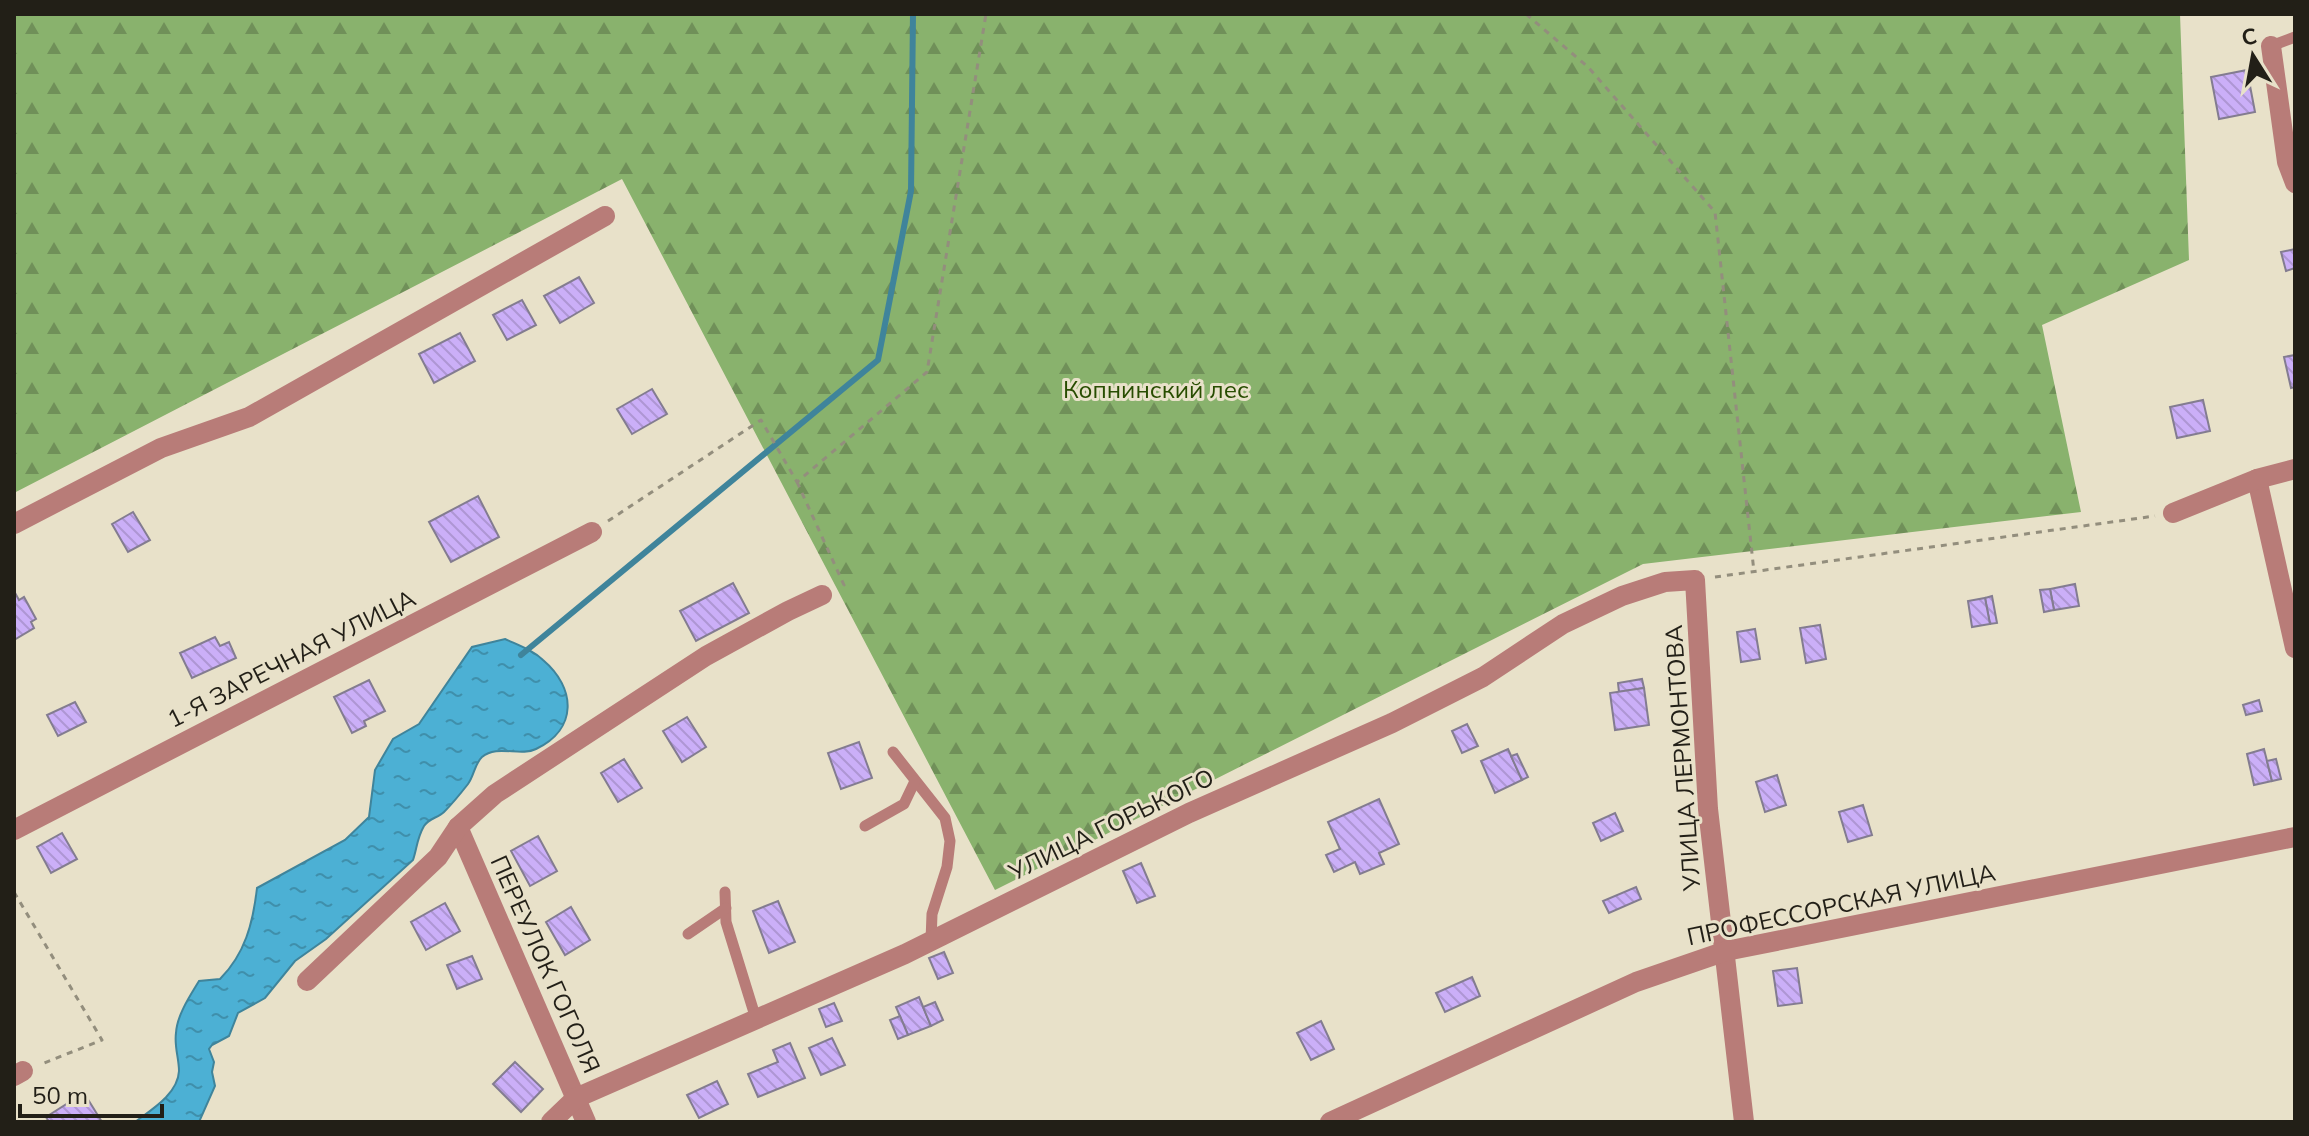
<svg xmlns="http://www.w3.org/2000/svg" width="2309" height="1136" viewBox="0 0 2309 1136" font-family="Mulish,sans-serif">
<defs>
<pattern id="forest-firs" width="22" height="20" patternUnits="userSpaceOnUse" patternTransform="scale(2)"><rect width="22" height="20" fill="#89b26d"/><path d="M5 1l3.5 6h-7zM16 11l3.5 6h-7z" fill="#709059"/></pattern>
<pattern id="water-ripples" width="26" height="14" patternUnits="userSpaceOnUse" patternTransform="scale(2)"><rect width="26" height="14" fill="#4cb0d4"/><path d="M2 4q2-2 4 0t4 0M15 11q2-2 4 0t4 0" fill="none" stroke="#3f8fab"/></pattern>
<pattern id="building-back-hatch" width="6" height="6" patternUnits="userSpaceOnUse" patternTransform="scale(2)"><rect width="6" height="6" fill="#cbaff8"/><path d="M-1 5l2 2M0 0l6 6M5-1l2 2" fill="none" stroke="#ae96d4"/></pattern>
</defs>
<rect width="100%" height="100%" fill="#e8e1c9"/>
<polygon fill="url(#forest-firs)" points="14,14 2180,14 2189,260 2042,325 2081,512 1643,564 995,890 622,179 14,493"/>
<path fill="url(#water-ripples)" stroke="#3f849b" stroke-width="2" d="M505,639C518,645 533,650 543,660C576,688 578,729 536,749C520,757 497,744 482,757C475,763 474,776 468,784C461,793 452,804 444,812C438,818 429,818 424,826C417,838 417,848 413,860L326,939L295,961L265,998L238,1013L229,1036L212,1045L209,1049L214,1062L212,1072L215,1086L199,1122H135C151,1110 178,1094 179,1071C179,1058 174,1046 176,1033C177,1015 190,996 199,981L220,979C245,954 253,923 257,888L345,840L369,817L375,770L393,739L419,724L472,647Z"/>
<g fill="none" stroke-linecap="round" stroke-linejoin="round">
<polyline stroke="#3f849b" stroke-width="6" points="521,655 878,360 911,191 913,14"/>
</g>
<g fill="url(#building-back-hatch)" stroke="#837c90" stroke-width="2">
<polygon points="2247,70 2255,112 2219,119 2211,77"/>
<polygon points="2295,249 2295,268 2286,271 2281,252"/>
<polygon points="579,277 594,303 560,323 544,296"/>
<polygon points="522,300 536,325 507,340 493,315"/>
<polygon points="460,333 475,361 434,383 419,354"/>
<polygon points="2295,355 2295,387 2291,388 2284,357"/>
<polygon points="652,389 667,414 632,434 617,409"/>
<polygon points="2203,400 2210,431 2177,438 2170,407"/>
<polygon points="478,496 499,537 451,562 429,522"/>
<polygon points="133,512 150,540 128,552 112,524"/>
<polygon points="733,583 749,613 696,641 680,611"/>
<polygon points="2075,584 2079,606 2054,610 2050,589"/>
<polygon points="2050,589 2054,610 2044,612 2040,590"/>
<polygon points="14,591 19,600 24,597 36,619 31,622 34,628 14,640"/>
<polygon points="1992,596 1997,623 1990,624 1985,598"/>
<polygon points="1985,598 1990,624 1972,627 1968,601"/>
<polygon points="1820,625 1826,659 1806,663 1800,628"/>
<polygon points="1755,629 1760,659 1741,662 1737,632"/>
<polygon points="215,637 220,646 229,642 236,658 192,678 180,653"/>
<polygon points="1642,679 1644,688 1619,692 1618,683"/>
<polygon points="369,680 385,711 364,721 366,726 352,733 334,697"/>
<polygon points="1644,688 1649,725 1615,730 1610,693"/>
<polygon points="2259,700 2262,711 2246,715 2243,705"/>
<polygon points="75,702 86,722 58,736 47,715"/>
<polygon points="687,717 706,747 682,762 663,731"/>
<polygon points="1467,724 1478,746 1462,753 1452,731"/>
<polygon points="859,742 872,778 841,789 828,753"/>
<polygon points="1508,749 1522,780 1495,793 1481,761"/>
<polygon points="2264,749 2272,781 2254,785 2247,754"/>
<polygon points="1517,754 1528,777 1522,780 1511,756"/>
<polygon points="624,759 642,788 618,802 601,773"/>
<polygon points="2276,759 2281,779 2272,781 2267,761"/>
<polygon points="1777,775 1786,805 1765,812 1756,782"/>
<polygon points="1379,799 1399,844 1379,853 1384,864 1360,874 1355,862 1334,872 1326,855 1340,849 1328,822"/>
<polygon points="1863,805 1872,835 1848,842 1839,812"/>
<polygon points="1615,813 1623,831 1601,841 1593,823"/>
<polygon points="62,833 77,859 51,873 37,847"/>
<polygon points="538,836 557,871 530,886 511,851"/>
<polygon points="1141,863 1155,896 1137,903 1123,871"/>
<polygon points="1636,887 1641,899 1609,913 1603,901"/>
<polygon points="778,901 795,942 769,953 753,911"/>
<polygon points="445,903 460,931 426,950 411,922"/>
<polygon points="571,907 590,940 565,955 546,922"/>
<polygon points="944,952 953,973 938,979 929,958"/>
<polygon points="472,956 482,979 457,989 447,965"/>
<polygon points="1797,968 1802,1003 1778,1006 1773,971"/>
<polygon points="1472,977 1480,996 1445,1012 1436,993"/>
<polygon points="919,997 931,1026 908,1035 896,1007"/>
<polygon points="935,1002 943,1020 931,1026 923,1007"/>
<polygon points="834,1003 842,1021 826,1027 819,1009"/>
<polygon points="900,1016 908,1035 898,1039 890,1020"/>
<polygon points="1321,1021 1334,1049 1311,1060 1297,1033"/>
<polygon points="832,1038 845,1065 821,1075 809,1048"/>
<polygon points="790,1043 805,1078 758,1097 748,1074 778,1062 773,1050"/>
<polygon points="515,1062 543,1089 521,1112 493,1084"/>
<polygon points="717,1081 728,1104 699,1118 687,1095"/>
<polygon points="84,1093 102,1122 49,1122 46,1117"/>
</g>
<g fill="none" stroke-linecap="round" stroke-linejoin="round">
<g stroke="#938e7d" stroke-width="3" stroke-dasharray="6 6" stroke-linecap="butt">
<polyline points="1526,14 1588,67 1715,212 1754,572"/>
<polyline points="797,482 844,585 838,588"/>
<polyline points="608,521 761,420 797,482 927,372 986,14"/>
<polyline points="1715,577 2155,516"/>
<polyline points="14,892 102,1040 39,1065"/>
</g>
<g stroke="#b87c78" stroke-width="11">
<polyline points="2271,46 2295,37"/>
<polyline points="893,752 945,818 950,841 947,867 932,914 931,941"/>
<polyline points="865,826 904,804 915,781"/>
<polyline points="725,892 726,922 756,1019"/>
<polyline points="688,934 726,908"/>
</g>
<g stroke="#b87c78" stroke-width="20">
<polyline points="2271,46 2287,162 2295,183"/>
<polyline points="2257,479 2295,648"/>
<polyline points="2173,513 2257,479 2295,469"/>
<polyline points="14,524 161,448 249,417 605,216"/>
<polyline points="458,827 586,1122"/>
<polyline points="14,830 592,532"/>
<polyline points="307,981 438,857 458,827 495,794 706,656 788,611 822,595"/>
<polyline points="14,1076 23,1071"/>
<polyline points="551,1122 576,1098 905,954 1189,813 1392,723 1483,677 1563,624 1622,596 1665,582 1695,580 1708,809 1744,1122"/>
<polyline points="1330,1122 1636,982 1726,951 2295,837"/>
</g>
</g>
<g text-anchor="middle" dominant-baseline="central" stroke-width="6" stroke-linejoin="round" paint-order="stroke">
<g font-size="24" fill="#284d00" stroke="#e8e1c9">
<text x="1156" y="389">Копнинский лес</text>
</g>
<g font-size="24" fill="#221f17" stroke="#e8e1c9">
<text transform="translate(291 658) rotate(-27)">1-Я ЗАРЕЧНАЯ УЛИЦА</text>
<text transform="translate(1682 758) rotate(-94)">УЛИЦА ЛЕРМОНТОВА</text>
<text transform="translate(1111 824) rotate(-26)">УЛИЦА ГОРЬКОГО</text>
<text transform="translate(1841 904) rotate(-12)">ПРОФЕССОРСКАЯ УЛИЦА</text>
<text transform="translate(546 964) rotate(66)">ПЕРЕУЛОК ГОГОЛЯ</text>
</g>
</g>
<rect width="2309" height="1136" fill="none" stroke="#221f17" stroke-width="32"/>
<g transform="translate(2253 56) rotate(349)" stroke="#e8e1c9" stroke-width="6" paint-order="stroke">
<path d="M0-6L14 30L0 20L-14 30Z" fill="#221f17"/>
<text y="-12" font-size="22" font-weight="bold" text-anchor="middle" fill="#221f17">С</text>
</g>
<path d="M20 1104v12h142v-12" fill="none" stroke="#221f17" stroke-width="4"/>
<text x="32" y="1104" font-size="24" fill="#221f17" stroke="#e8e1c9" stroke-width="6" paint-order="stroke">50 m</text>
</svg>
